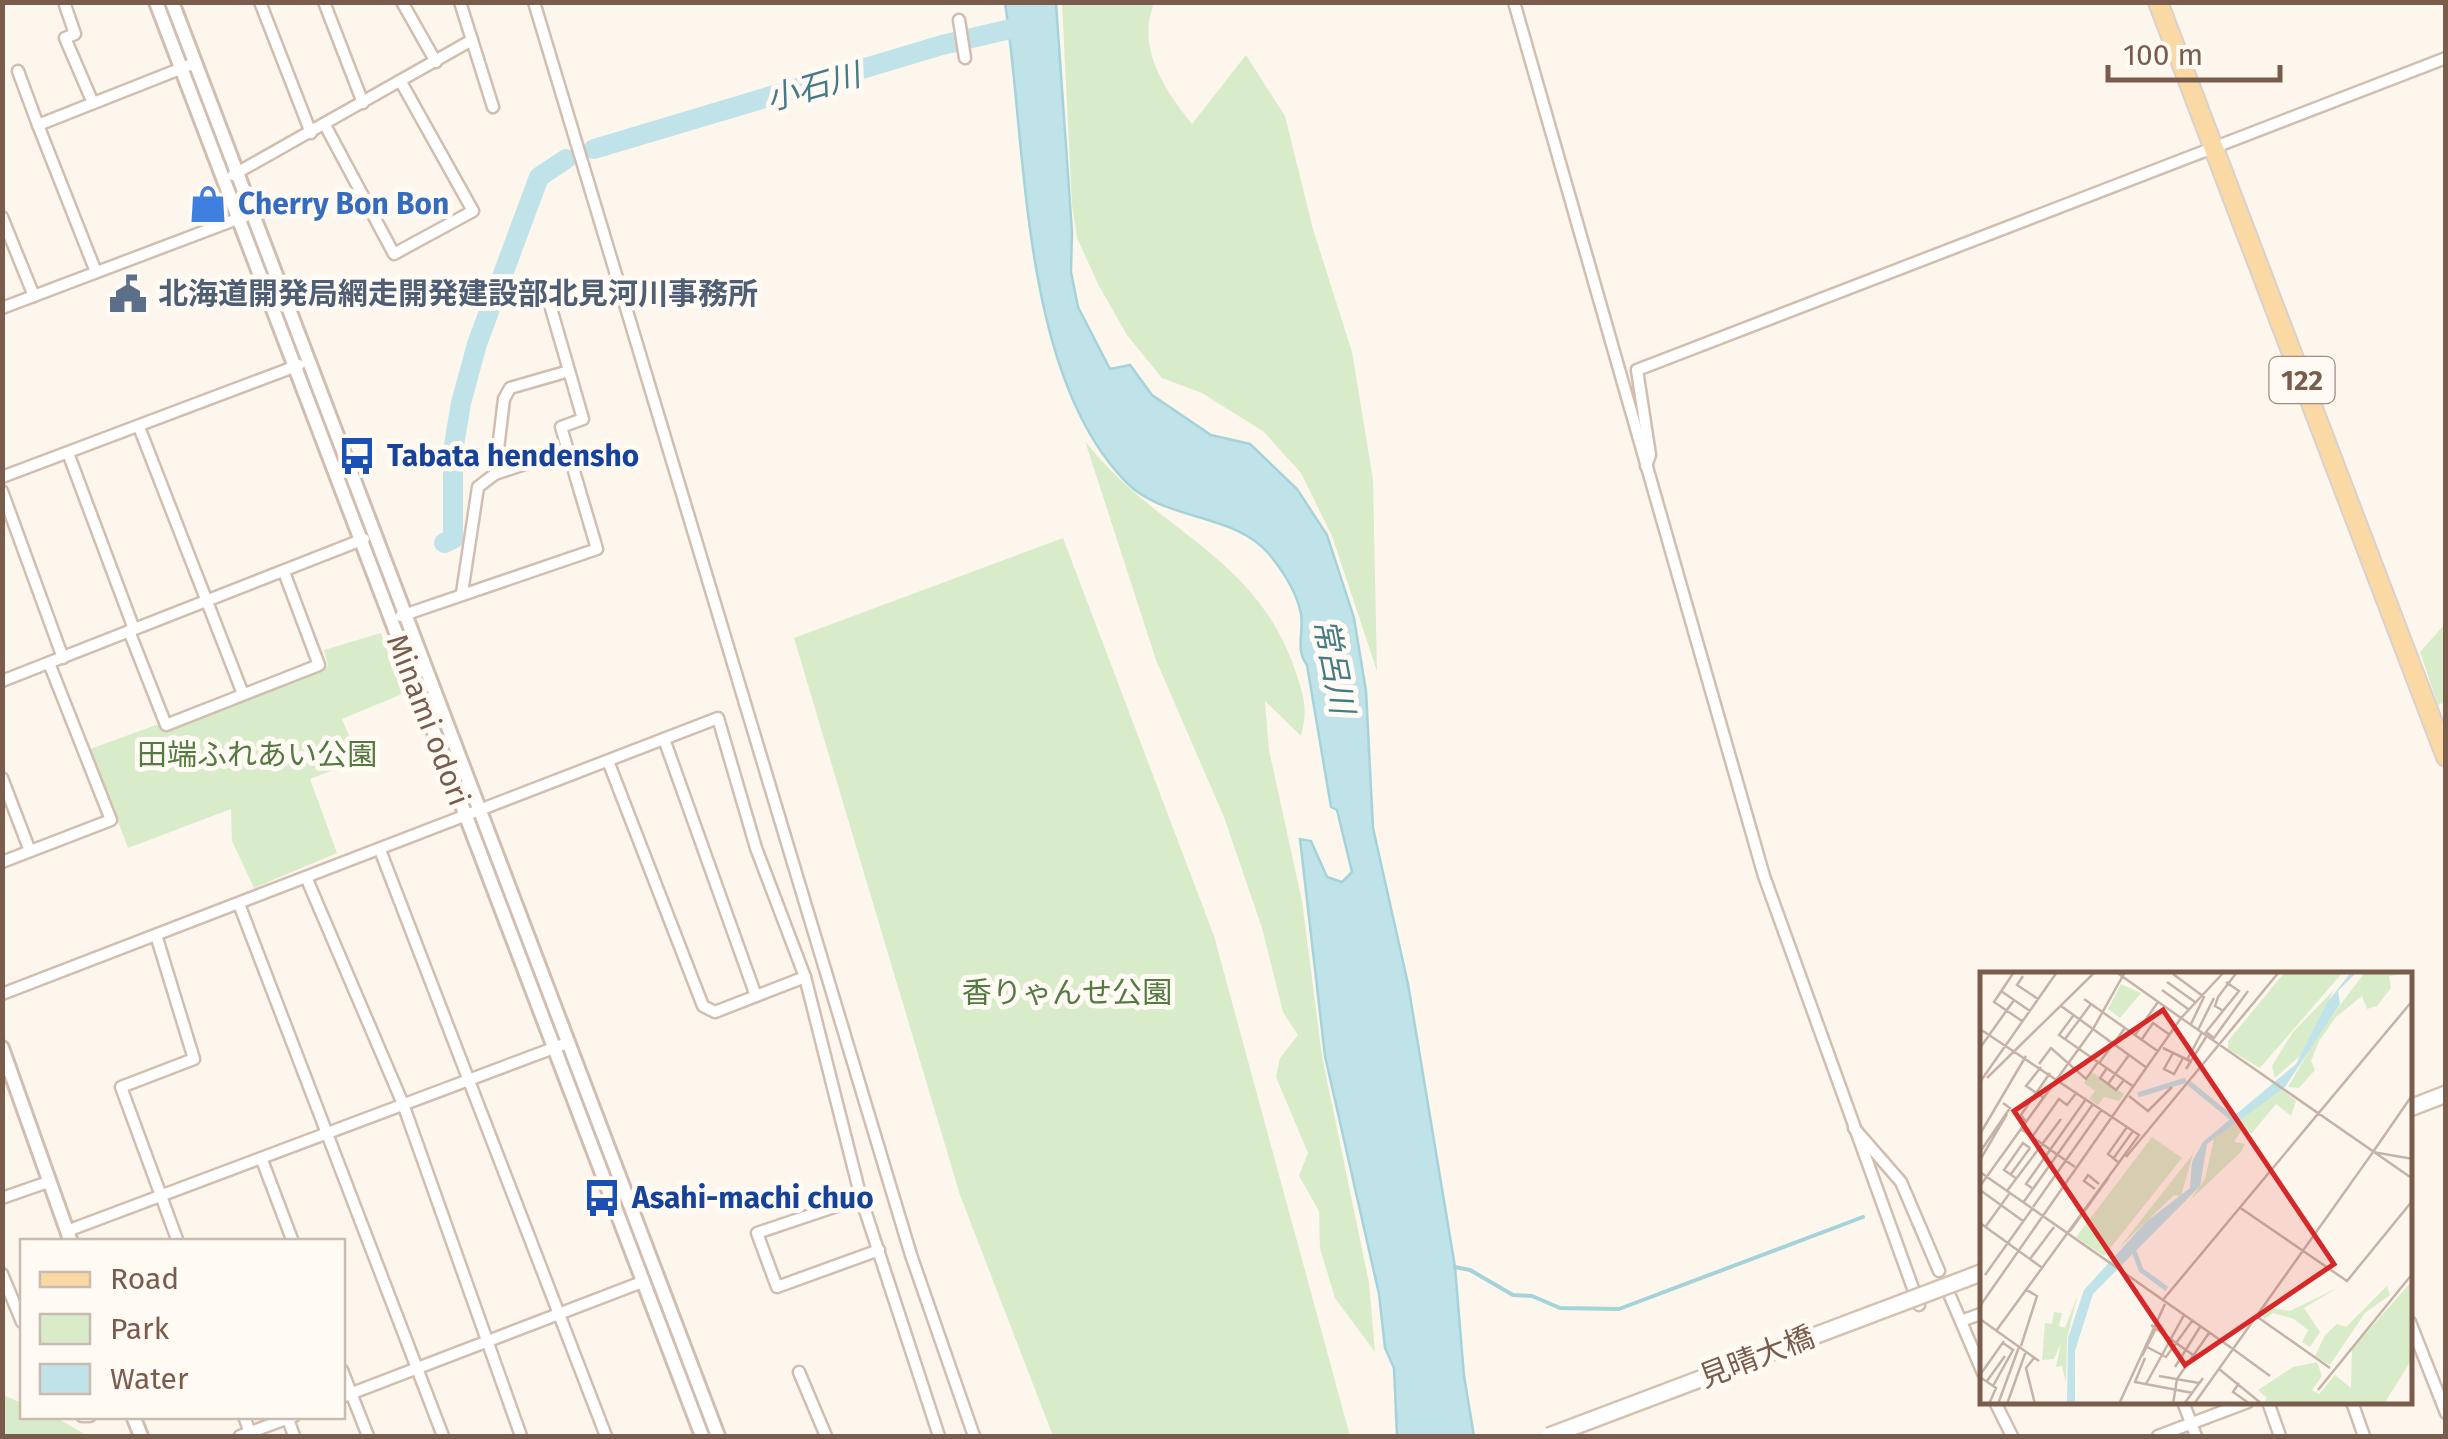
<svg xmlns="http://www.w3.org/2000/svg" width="2448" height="1439" viewBox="0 0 2448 1439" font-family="'Fira Sans','Noto Sans JP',sans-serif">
<rect width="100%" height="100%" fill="#fdf6ec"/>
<g fill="#d8ecc9">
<path d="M1062,3H1154C1136,48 1165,90 1192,124L1246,55L1285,116L1313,229L1352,352L1373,480L1377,671L1332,536L1301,473L1264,432L1202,393L1162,378L1127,335L1098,284L1077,238L1072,205Z"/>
<path d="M1085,441C1153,530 1256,554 1295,670C1304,696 1308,709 1301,736L1265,701L1269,750L1302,901L1322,1056L1369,1283L1375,1352L1335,1298L1320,1248L1319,1211L1299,1176L1308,1153L1276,1077L1280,1058L1298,1035L1283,1012L1262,928L1224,817L1156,660Z"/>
<polygon points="1063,538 1214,936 1350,1436 1053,1436 960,1195 794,638"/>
<polygon points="2445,624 2445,702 2438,705 2420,652"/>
<polygon points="381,633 402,694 342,719 359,760 310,779 337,853 254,888 232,841 231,809 128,848 90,749 159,724 162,730 328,666 324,650"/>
<polygon points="3,1395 22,1403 22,1416 55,1417 88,1436 3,1436"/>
</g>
<path fill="#bfe3e8" stroke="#a5d3da" stroke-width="2.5" d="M1005,3H1056L1072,232L1071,272L1078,307L1110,369L1130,365L1152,395L1211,435L1250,444L1297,489L1327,535L1354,618L1366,691L1373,828L1408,984L1455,1267L1464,1376L1474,1436H1397L1394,1368L1385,1348L1379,1294L1325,1056L1300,839L1311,841L1327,877L1342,882L1352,872L1337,810L1331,807L1307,665C1295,650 1304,632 1301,614C1297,592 1283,571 1269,554C1235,513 1165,521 1127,483C1020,376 1027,146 1005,3Z"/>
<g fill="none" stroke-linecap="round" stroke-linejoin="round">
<polyline stroke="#a5d3da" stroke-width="4" points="1455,1267 1470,1270 1513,1295 1532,1296 1560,1308 1619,1309 1863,1217"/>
<g stroke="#bfe3e8" stroke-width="20">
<polyline points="594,149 942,45 1032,24"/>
<polyline points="444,543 453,539 453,451 461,403 477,344 539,177 566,159"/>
</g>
<g stroke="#d1beb0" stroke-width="15">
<g id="minor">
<polyline points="64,2 75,34 65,38 93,103"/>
<polyline points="260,2 311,133"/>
<polyline points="324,2 363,103"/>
<polyline points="402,2 436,62"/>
<polyline points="460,2 493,107"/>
<polyline points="534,2 911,1255 974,1436"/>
<polyline points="1514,2 1764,876 1919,1305"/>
<polyline points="959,20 965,58"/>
<polyline points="18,71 38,125"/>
<polyline points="325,125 394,254 473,211 401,82"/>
<polyline points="233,175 472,40"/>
<polyline points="2,217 34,296"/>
<polyline points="96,272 38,125 195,63"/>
<polyline points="2,308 253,213"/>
<polyline points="139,427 243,694"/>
<polyline points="68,453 134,629"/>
<polyline points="1646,466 1650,455 1637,370 2446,58"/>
<polyline points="495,474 504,399 510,388 569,371"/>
<polyline points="2,477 299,365"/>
<polyline points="2,491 63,658"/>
<polyline points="462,593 478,487 495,474 568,450"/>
<polyline points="401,616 597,549 561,427 583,419 544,284"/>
<polyline points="129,631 166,725 319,665 284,572"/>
<polyline points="2,681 364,539"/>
<polyline points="664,739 756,996"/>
<polyline points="608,761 703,1006 715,1012 805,977"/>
<polyline points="2,778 30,851"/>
<polyline points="380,850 606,1436"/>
<polyline points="2,862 111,820 49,663"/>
<polyline points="306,877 403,1104 521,1436"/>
<polyline points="239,904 443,1436"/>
<polyline points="156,935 194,1059 121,1087 178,1242"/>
<polyline points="2,994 718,718 756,848 805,977 861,1198 939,1436"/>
<polyline points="1854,1128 1901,1182 1939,1271"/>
<polyline points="262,1160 293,1242"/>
<polyline points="2,1198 48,1182"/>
<polyline points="861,1198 757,1233 777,1287 879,1250"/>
<polyline points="67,1231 567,1043"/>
<polyline points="2,1274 22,1322"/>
<polyline points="1950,1296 1983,1373"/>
<polyline points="1961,1321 1983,1313"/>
<polyline points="2410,1322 2446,1413"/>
<polyline points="342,1370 368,1436"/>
<polyline points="799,1372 826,1436"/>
<polyline points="342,1397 642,1282"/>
<polyline points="1995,1402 2012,1436"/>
<polyline points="2183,1402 2196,1436"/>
<polyline points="2268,1402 2280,1436"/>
<polyline points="2352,1402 2364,1436"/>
<polyline points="82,1416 90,1416"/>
<polyline points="244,1416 250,1433"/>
<polyline points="288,1419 294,1436"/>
<polyline points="240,1436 294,1416"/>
<polyline points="2158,1436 2248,1402"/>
</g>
</g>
<g stroke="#d1beb0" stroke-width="18">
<g id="tertiary">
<polyline points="156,2 702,1436"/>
<polyline points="172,2 718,1436"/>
<polyline points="2,1048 71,1242"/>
<polyline points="133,1416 141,1436"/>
</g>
</g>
<g stroke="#d6c0b0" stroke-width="20">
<g id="secondary">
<polyline points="2410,1108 2446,1094"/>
<polyline points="1965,1279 1983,1272"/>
</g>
</g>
<g stroke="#dad1cd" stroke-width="22">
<polyline id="primary" points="2158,2 2446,757"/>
</g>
<use href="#minor" stroke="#fff" stroke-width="10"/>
<use href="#tertiary" stroke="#fff" stroke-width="12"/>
<use href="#secondary" stroke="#fff" stroke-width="15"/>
<use href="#primary" stroke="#fbd9a5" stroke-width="18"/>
<g stroke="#d6c0b0" stroke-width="20" stroke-linecap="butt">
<polyline id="secondary-bridge" points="1549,1436 1965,1279"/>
</g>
<use href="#secondary-bridge" stroke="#fff" stroke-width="15"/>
</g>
<defs>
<g id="shop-bare" transform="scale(3)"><path d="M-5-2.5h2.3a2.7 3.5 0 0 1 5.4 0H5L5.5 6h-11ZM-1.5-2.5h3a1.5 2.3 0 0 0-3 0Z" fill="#3f7fe0" stroke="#fffaf3" stroke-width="2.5" paint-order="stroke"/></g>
<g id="civic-bare" transform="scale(3)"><path d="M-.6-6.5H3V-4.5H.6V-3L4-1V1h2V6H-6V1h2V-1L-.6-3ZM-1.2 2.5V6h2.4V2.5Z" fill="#5c6f8a" stroke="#fffaf3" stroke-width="2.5" paint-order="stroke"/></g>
<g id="bus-bare" transform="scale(3)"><path d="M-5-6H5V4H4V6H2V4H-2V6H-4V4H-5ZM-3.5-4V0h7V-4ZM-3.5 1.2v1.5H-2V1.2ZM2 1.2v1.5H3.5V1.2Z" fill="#1a4fb4" stroke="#fffaf3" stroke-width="2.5" paint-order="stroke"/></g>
</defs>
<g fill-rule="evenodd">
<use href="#shop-bare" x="208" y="204"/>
<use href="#civic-bare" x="128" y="294"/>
<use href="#bus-bare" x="357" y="456"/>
<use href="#bus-bare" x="602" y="1198"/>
</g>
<g text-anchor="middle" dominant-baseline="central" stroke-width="10" stroke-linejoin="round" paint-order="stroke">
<rect fill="#fffaf3" stroke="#a28b7f" stroke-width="2.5" x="2269.5" y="357" width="65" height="46" rx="8"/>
<g font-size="28" font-weight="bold" fill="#7a5c4d">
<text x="2302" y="380">122</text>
</g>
<g font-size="30" font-weight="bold" fill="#366cbe" stroke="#fffaf3" text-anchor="start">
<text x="238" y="204">Cherry Bon Bon</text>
</g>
<g font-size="30" font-weight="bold" fill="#4e5e75" stroke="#fffaf3" text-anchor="start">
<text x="158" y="294">北海道開発局網走開発建設部北見河川事務所</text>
</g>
<g font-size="30" font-weight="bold" fill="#164399" stroke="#fffaf3" text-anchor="start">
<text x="387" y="456">Tabata hendensho</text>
<text x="632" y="1198">Asahi-machi chuo</text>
</g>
<g font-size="30" fill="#7a5c4d" stroke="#fffaf3">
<text transform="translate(428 720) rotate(69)">Minami odori</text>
<text transform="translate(1757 1357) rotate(-21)">見晴大橋</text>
</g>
<g font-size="30" fill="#537a41" stroke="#fffaf3">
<text x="257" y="755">田端ふれあい公園</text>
<text x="1067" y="993">香りゃんせ公園</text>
</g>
<g font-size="32" font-style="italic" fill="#437c86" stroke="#fffaf3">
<text transform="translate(813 87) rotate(-16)">小石川</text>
<text transform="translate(1334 666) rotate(79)">常呂川</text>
</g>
</g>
<g transform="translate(1980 972)">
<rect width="432" height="432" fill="#fdf6ec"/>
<path d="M305,0H363L280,96L248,77V69ZM385,0H432L433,1L409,4L411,16L397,34L387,37L382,24L356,45L339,69L331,89L335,98L319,116L308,115L340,60ZM141,12L161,21L140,46L128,37ZM354,18L324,80L295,106L292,94L313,60ZM112,100L144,122L139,129L124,125L118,133L109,127L115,119L104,111ZM301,117L316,129L311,144L296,132L272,161L261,159L254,170L265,172L261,180L210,228L225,207L234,167ZM172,165L202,186L124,284L96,265ZM213,182L201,224L194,223L139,276ZM432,309V387L404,432H283L287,426L278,418L313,395L337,390L342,404L332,418L339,422L355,403L371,416L372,377ZM407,314L410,323L385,341L350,393L335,384L345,363L357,352L366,355ZM359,315L324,336L340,360L330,375L322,370L328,358L314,347L293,341L283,348L285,335L310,339ZM98,322L87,366L86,411L82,394L76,395L81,371L74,387L62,388L65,351L72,352L74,340L82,341L79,354L85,356Z" fill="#d8ecc9"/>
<path d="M371,0H377L358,19L360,32L305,115L227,172L220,214L113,322L95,379V432H87L88,366L104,318L166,250L210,216L212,190L223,170L316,92L347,31Z" fill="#bfe3e8"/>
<path fill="none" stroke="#bfe3e8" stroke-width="5" d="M209,111L253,147M158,123L206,108M154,279L161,298L187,317"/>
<path fill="none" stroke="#c5b3a7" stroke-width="2.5" d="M34,0L14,30L42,49M136,0L201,46M193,2L224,25L211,52M43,4L37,13L58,27M187,10L215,30M246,10L259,19L226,60L234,66L268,19M182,18L208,37M21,19L50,39M104,27L179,80M81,34L167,96M242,38L235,34L238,25L257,0M93,44L79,63L154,115M201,46L244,0M201,46L433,207M0,57L159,163L16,359M218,58L234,26M155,63L178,30M85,67L111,32M162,67L173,51L190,63M0,76L34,28M183,76L212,90M193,81L184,97L194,102L203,86M207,88L222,60M119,91L145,56M59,92L71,76L106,107L118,90M61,95L46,114L64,126M127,96L120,106L136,118L144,108M206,97L226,65M7,106L115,0M0,110L77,0M128,112L149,83M149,124L168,139L192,115M46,150L41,143L70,101M41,157L95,195M0,162L46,84M52,165L79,127L87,133L97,120M0,180L30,136L23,131M393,180L433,122M146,185L299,0M133,187L153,159M0,188L27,142M138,190L128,182L147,155M0,200L253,377M31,202L50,176M37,207L24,198L43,171L50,176M0,214L113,57L145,0M52,216L46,212L106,127M115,217L104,209L108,203L119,212M0,218L43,249M27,219L81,147M43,231L113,132M53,235L122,137M259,235L367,309L433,228M0,251L61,295M6,254L29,222M90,259L129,205M50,287L74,255M5,303L52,237M182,329L433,28M0,334L201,46M276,344L350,396M0,347L59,389M171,353L213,383M41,374L57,324L45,317M167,375L186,385L212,349M253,377L290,404M162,384L176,356M54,386L46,396L55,432M165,386L155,410L213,421M195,395L220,355M239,397L282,432M0,403L24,369M179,404L219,411M0,405L16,416L9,432M7,409L25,384M259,411L253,420L270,432M166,412L204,343M13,414L33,378L23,371M338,418L433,301M18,432L39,375M27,432L46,379M139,432L185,332M193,432L197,407L229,361M204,432L223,406M214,432L393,180L433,187"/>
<path fill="#d62828" fill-opacity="0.15" stroke="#d62828" stroke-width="5" d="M183,38L354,292L205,393L34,139Z"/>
<rect width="432" height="432" fill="none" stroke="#7a5c4d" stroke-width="5"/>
</g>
<rect width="2448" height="1439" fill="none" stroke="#7a5c4d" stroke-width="10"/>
<rect x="20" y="1239" width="325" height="180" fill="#fffaf3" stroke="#cabbb1" stroke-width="2.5"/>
<rect x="40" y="1272" width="50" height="15" fill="#fbd9a5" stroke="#cabbb1" stroke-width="2.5"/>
<text x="110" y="1289" font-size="30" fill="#7a5c4d">Road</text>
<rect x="40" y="1314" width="50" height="30" fill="#d8ecc9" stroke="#cabbb1" stroke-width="2.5"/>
<text x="110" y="1339" font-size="30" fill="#7a5c4d">Park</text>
<rect x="40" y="1364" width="50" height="30" fill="#bfe3e8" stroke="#cabbb1" stroke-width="2.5"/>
<text x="110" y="1389" font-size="30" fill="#7a5c4d">Water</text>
<path d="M2108 65v15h172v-15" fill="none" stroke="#7a5c4d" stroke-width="5"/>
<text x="2123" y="65" font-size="30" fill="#7a5c4d" stroke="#fffaf3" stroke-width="8" paint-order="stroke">100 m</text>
</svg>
